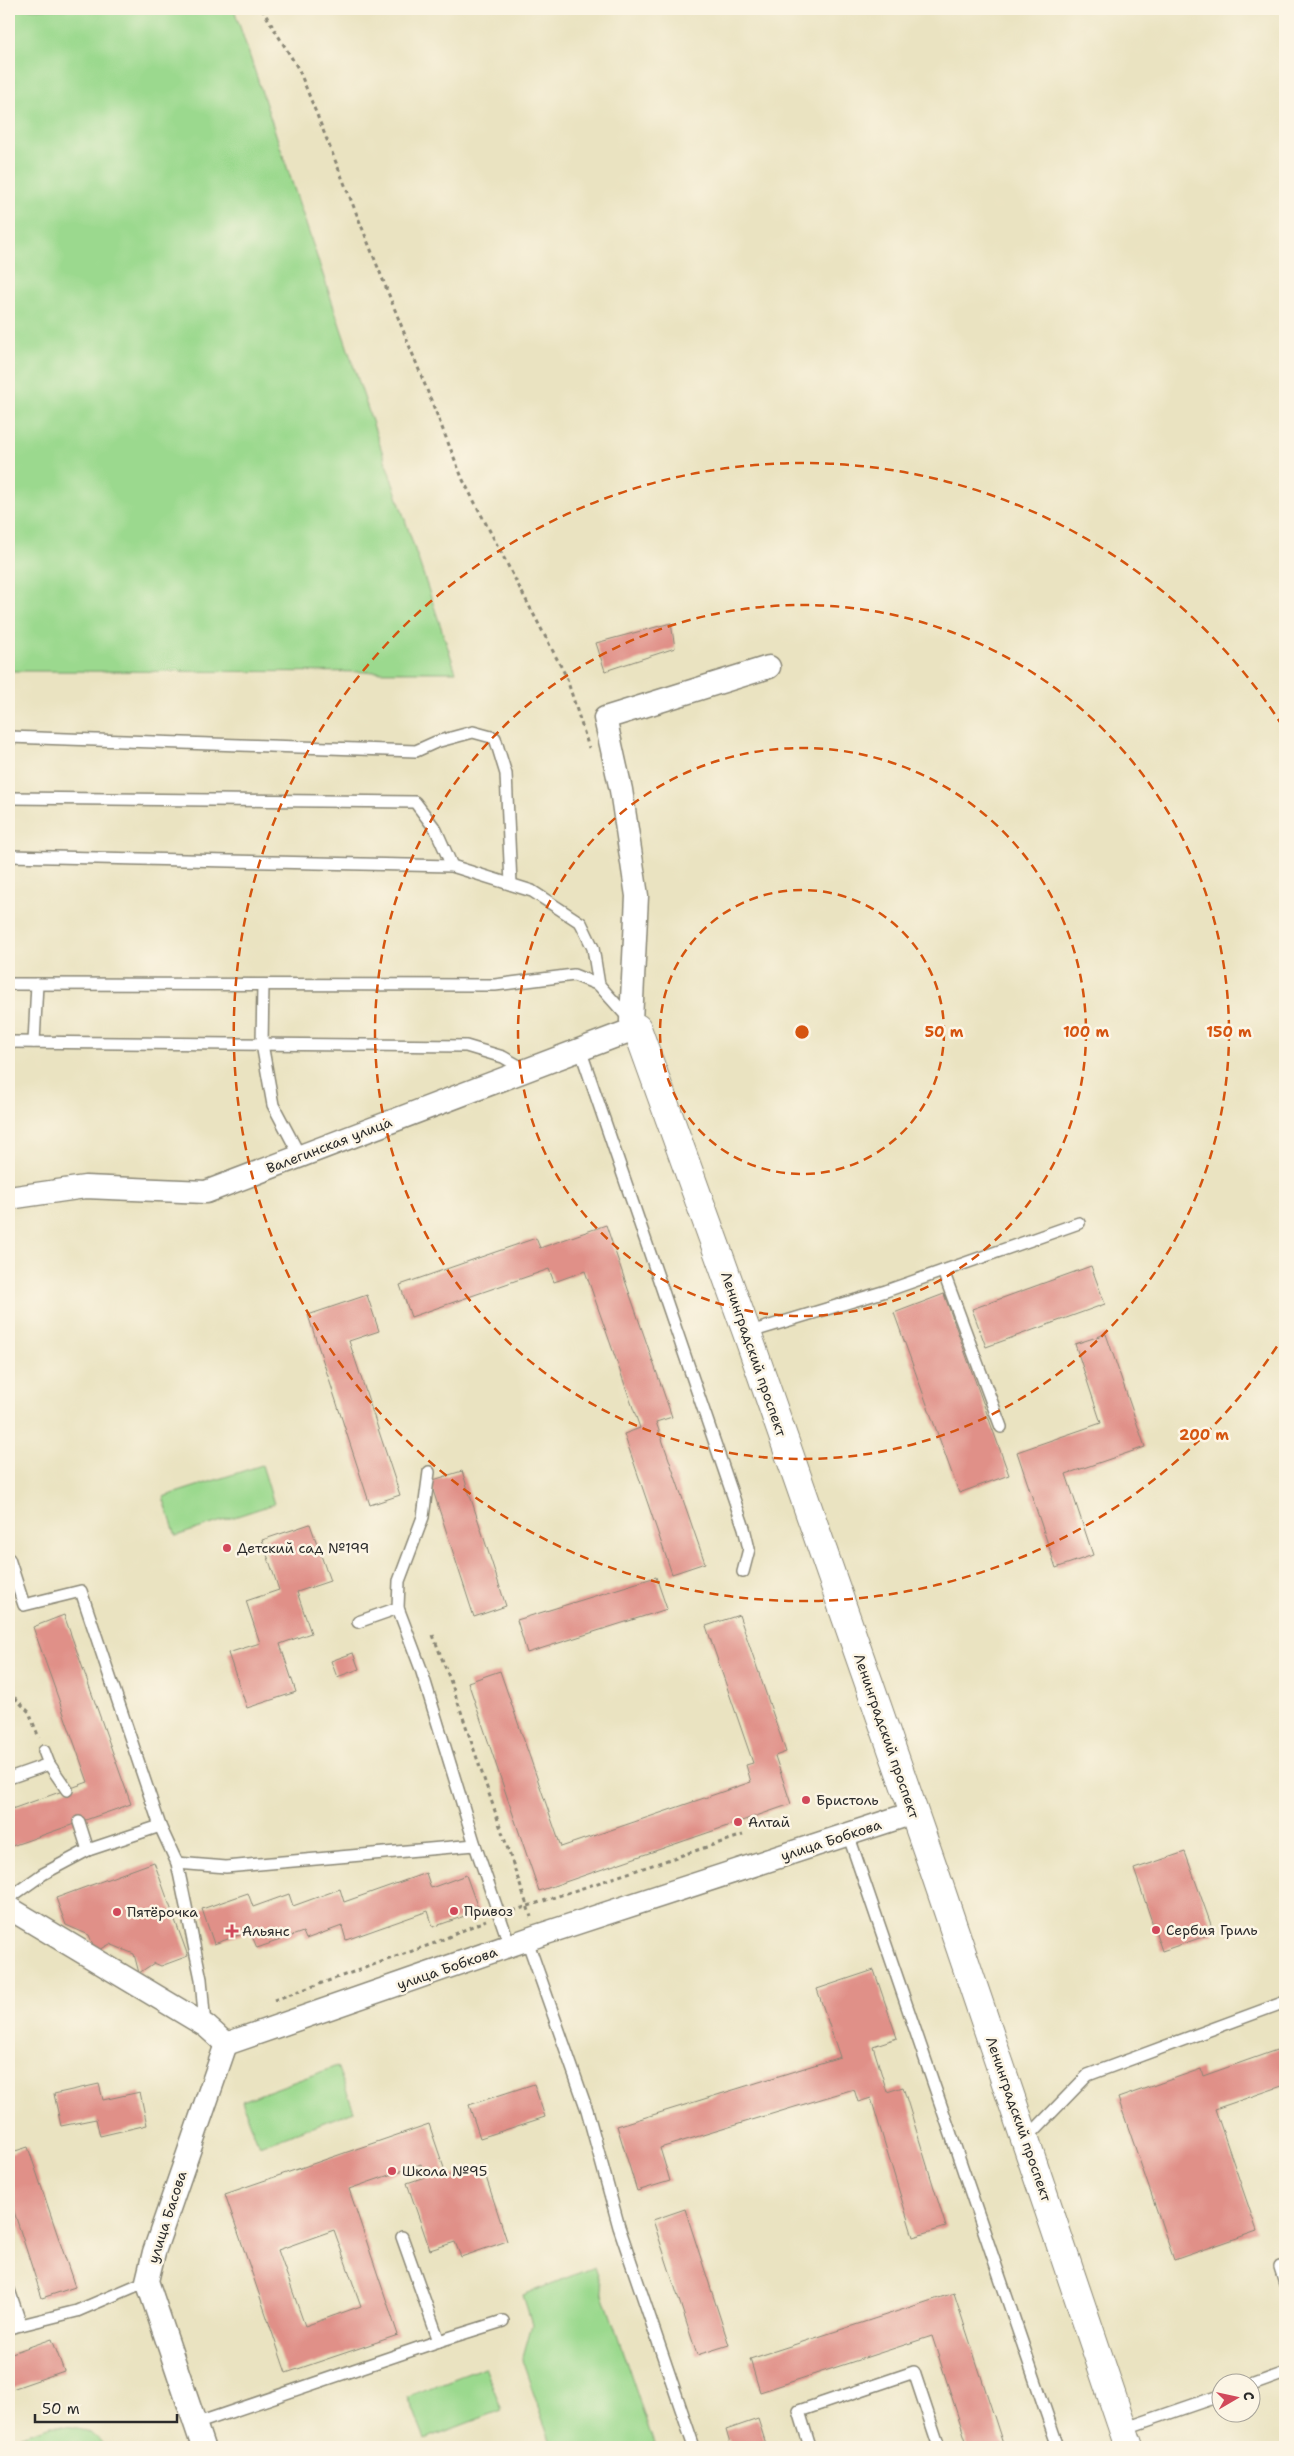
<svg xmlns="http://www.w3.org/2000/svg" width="1294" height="2456" viewBox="0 0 1294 2456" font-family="'Shantell Sans',sans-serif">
<rect width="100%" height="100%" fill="#fcf5e5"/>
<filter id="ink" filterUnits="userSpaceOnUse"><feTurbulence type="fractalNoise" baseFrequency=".02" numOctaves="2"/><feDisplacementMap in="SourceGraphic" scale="10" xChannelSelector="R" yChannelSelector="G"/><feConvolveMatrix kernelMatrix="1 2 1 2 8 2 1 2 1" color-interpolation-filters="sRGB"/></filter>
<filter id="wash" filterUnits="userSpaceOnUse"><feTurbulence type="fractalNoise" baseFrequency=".0096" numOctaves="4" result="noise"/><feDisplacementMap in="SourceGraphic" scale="20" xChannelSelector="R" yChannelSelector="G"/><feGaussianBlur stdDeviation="1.12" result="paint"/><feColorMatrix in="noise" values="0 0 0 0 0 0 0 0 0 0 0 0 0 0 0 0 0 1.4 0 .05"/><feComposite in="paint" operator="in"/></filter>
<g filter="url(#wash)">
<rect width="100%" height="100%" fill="#eae3c1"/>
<g fill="#9bd98e" stroke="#63825c">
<polygon points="9,9 234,9 456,672 9,671"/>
<polygon points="262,1465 274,1504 176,1536 163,1497"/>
<polygon points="337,2066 354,2111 259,2146 242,2101"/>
<polygon points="594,2267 655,2447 552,2447 522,2360 532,2324 523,2295"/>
<polygon points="485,2367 502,2410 425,2439 408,2396"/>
<path d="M52,2426C77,2426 90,2428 106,2447H9V2440Z"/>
</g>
<g id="blocks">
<g fill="#e09088" fill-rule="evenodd">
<polygon points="671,623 675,648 605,671 596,643"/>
<polygon points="606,1225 672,1417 656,1422 705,1563 672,1574 624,1434 640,1428 585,1271 554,1282 549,1269 411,1317 400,1285 536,1238 540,1248"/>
<polygon points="1091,1266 1105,1304 986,1347 972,1309"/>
<polygon points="944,1294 1009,1475 959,1493 894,1313"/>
<polygon points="367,1295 379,1331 349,1341 400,1495 370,1505 308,1315"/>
<polygon points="1106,1334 1145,1447 1066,1474 1093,1555 1056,1568 1017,1452 1101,1423 1075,1344"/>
<polygon points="462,1471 506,1606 474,1617 430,1481"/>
<polygon points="310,1524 330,1581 297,1592 311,1633 280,1644 296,1692 247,1708 228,1653 260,1643 246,1601 279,1590 262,1540"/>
<polygon points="656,1577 667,1609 527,1653 517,1620"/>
<polygon points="64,1615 131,1804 9,1847 9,1810 88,1782 33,1627"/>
<polygon points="739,1615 786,1752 775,1756 791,1804 539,1891 468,1682 500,1671 561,1847 751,1782 746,1765 753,1763 706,1626"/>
<polygon points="353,1653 359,1669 337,1677 331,1661"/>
<polygon points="1185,1852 1214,1933 1162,1951 1134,1869"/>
<polygon points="154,1862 188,1956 161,1966 154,1963 139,1973 134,1954 110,1944 96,1952 89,1935 66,1925 56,1898"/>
<polygon points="426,1873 431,1888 466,1875 479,1911 433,1927 428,1911 346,1940 342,1926 306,1939 303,1932 257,1948 250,1931 214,1944 202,1909 248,1893 253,1907 289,1894 293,1906 340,1889 344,1902"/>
<polygon points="874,1970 897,2038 873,2046 887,2092 903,2087 946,2227 913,2237 871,2098 858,2102 854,2089 660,2148 670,2181 637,2191 617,2126 840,2057 817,1989"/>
<polygon points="1285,2047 1285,2085 1215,2109 1257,2231 1174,2260 1118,2098 1201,2069 1203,2076"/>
<polygon points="99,2084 103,2100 140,2092 147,2125 100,2136 96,2119 61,2126 54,2094"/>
<polygon points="534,2084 545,2117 480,2138 469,2105"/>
<path d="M429,2124L447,2177L482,2165L507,2241L461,2257L455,2242L430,2250L407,2183L425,2177L421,2164L349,2189L398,2335L286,2373L225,2194ZM334,2230L361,2306L305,2326L278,2250Z"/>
<polygon points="28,2147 75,2287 42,2298 9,2196 9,2153"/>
<polygon points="685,2209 729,2345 697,2355 653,2220"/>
<polygon points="954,2293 1004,2447 968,2447 932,2336 760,2392 750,2359"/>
<polygon points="52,2339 64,2371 9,2390 9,2354"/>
<polygon points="758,2419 767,2447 731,2447 726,2430"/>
</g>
</g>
</g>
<g filter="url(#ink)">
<use href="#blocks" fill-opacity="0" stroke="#8a8776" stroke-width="1"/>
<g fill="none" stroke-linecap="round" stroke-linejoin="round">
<g stroke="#8a8776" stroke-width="14">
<g id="service">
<polyline points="9,737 416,751 436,742 473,732 495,738 506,774 511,884"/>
<polyline points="9,798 415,802 436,830 452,866"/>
<polyline points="9,856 452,866 532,891 581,923 593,948 599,985"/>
<polyline points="9,984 495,985 574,975 599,985 631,1021"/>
<polyline points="263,985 262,1044 273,1105 300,1156"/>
<polyline points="9,1042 466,1046 503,1057 526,1070"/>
<polyline points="34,1042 37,984"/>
<polyline points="580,1049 744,1528 749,1549 743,1572"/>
<polyline points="943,1271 1001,1427"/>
<polyline points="747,1333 886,1291 1079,1223"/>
<polyline points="429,1472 423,1517 399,1581 398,1608 421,1669 475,1845 510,1946"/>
<polyline points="9,1559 24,1605 81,1591 160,1826 177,1863 201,1979 205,2026"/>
<polyline points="358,1622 398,1608"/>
<polyline points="44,1751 49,1764 67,1790"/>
<polyline points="9,1778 49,1764"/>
<polyline points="79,1822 88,1850"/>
<polyline points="848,1834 1058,2447"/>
<polyline points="177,1863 226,1867 475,1845"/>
<polyline points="9,1898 43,1874 88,1850 160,1826"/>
<polyline points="527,1940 587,2110 619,2227 694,2447"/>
<polyline points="1026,2139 1088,2075 1285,2002"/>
<polyline points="1280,2267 1285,2283"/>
<polyline points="9,2290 21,2325"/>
<polyline points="9,2328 77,2311 147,2281"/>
<polyline points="439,2341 503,2321"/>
<polyline points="1252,2385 1285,2373"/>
<polyline points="195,2424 439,2341 402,2237"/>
<polyline points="1123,2429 1222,2395"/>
<polyline points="810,2447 799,2411 914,2372 939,2447"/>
</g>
</g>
<g stroke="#8a8776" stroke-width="25">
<g id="minor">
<polyline points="631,1021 637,896 621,790 605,718 769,667"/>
<polyline points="9,1198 85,1187 206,1192 637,1028"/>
<polyline points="9,1908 206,2026 226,2044 537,1936 913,1813"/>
<polyline points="203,2447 147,2281 154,2252 226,2044"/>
</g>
</g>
<g stroke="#8a8776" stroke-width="30">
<polyline id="tertiary" points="637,1028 747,1333 934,1870 1129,2447"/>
</g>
<g stroke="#8a8776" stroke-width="3" stroke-dasharray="4 4" stroke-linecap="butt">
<polyline points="262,9 299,70 463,480 566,676 589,748"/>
<polyline points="433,1635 452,1685 531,1917"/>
<polyline points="9,1692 29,1712 39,1738"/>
<polyline points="513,1911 743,1835"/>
<polyline points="274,2000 435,1943 486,1920"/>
</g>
<use href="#service" stroke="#fff" stroke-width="11"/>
<use href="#minor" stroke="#fff" stroke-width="22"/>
<use href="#tertiary" stroke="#fff" stroke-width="28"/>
</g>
</g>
<g fill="none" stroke="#d5540f" stroke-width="2.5" stroke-dasharray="9 6">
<circle cx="802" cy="1032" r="142"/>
<circle cx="802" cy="1032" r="284"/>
<circle cx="802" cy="1032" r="427"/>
<path d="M1285 1334A569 569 0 1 1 1285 730"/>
</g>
<g fill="#d1495b" stroke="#fcf5e5" stroke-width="2">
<circle cx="227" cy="1548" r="5"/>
<circle cx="806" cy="1800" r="5"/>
<circle cx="738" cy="1822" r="5"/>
<circle cx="454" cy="1911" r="5"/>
<circle cx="117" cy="1912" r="5"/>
<circle cx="1156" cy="1930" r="5"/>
<path d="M229.5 1923.5h5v5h5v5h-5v5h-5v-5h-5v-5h5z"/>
<circle cx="392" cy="2171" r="5"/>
</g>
<g text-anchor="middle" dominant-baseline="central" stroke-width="5" stroke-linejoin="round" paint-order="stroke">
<g font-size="14" fill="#2b2b2b" stroke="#fcf5e5">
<text transform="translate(329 1145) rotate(-21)">Валегинская улица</text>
<text transform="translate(754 1354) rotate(71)">Ленинградский проспект</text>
<text transform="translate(887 1736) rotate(71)">Ленинградский проспект</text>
<text transform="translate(831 1840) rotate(-18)">улица Бобкова</text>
<text transform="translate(447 1968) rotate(-19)">улица Бобкова</text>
<text transform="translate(1019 2119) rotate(71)">Ленинградский проспект</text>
<text transform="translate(167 2217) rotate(-72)">улица Басова</text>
</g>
<g font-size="14" fill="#2b2b2b" stroke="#fcf5e5" text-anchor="start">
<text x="237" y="1548">Детский сад №199</text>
<text x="816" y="1800">Бристоль</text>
<text x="748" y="1822">Алтай</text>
<text x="464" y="1911">Привоз</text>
<text x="127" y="1912">Пятёрочка</text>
<text x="1166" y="1930">Сербия Гриль</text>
<text x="242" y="1931">Альянс</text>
<text x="402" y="2171">Школа №95</text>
</g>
</g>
<circle cx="802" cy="1032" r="8" fill="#d5540f" stroke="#fcf5e5" stroke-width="2.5"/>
<g font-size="15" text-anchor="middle" font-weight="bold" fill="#d5540f" stroke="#fcf5e5" stroke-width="5" stroke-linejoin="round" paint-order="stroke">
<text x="944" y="1037">50 m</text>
<text x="1086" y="1037">100 m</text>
<text x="1229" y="1037">150 m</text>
<text x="1204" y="1440">200 m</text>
</g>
<rect width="1294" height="2456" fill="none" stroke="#fcf5e5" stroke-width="30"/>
<g transform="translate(1236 2398) rotate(81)"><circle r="24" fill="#fcf5e5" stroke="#a8a49b"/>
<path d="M0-4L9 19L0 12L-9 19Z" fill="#d1495b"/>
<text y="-8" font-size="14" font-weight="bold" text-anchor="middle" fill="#2b2b2b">С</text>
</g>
<path d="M35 2414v8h142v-8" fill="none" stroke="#2b2b2b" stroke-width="2.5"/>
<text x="42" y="2414" font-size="15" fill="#2b2b2b" stroke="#fcf5e5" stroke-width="4" paint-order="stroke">50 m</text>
</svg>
